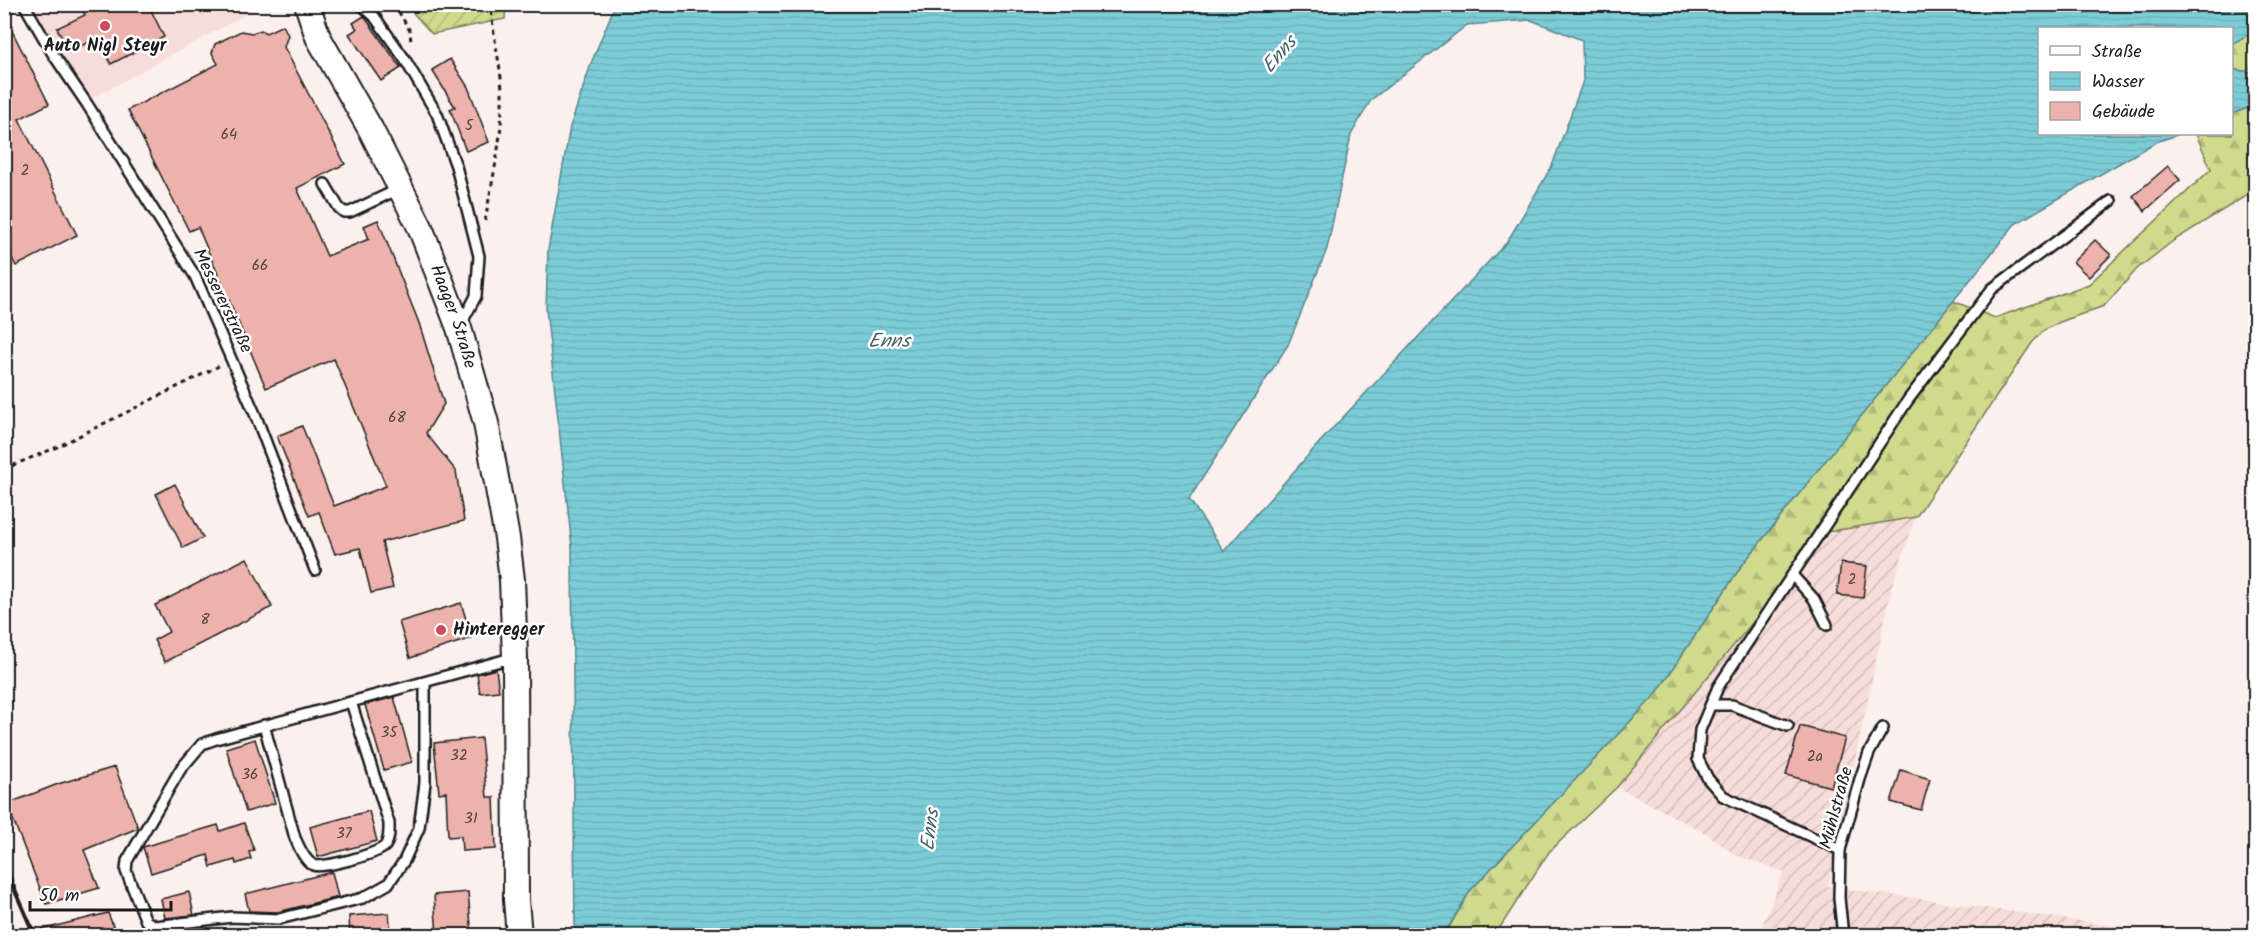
<svg xmlns="http://www.w3.org/2000/svg" width="2260" height="940" viewBox="0 0 2260 940" font-family="Kalam,sans-serif">
<defs>
<pattern id="industrial-furrows" width="10" height="10" patternUnits="userSpaceOnUse" patternTransform="scale(1.5)"><rect width="10" height="10" fill="#f7ddda"/><path d="M-1 1l2-2M0 10L10 0M9 11l2-2" fill="none" stroke="#d3bdba"/></pattern>
<pattern id="forest-firs" width="22" height="20" patternUnits="userSpaceOnUse" patternTransform="scale(1.5)"><rect width="22" height="20" fill="#cfda8d"/><path d="M5 1l3.5 6h-7zM16 11l3.5 6h-7z" fill="#b1ba79"/></pattern>
<pattern id="garden-furrows" width="10" height="10" patternUnits="userSpaceOnUse" patternTransform="scale(1.5)"><rect width="10" height="10" fill="#cfda8d"/><path d="M-1 1l2-2M0 10L10 0M9 11l2-2" fill="none" stroke="#b1ba79"/></pattern>
<pattern id="water-rules" width="6" height="5" patternUnits="userSpaceOnUse" patternTransform="scale(1.5)"><rect width="6" height="5" fill="#7cccd7"/><path d="M0 2.5h6" fill="none" stroke="#6bafb8"/></pattern>
</defs>
<rect width="100%" height="100%" fill="#fbf0ee"/>
<filter id="ink" filterUnits="userSpaceOnUse"><feTurbulence type="fractalNoise" baseFrequency=".0167" numOctaves="2"/><feDisplacementMap in="SourceGraphic" scale="12" xChannelSelector="R" yChannelSelector="G"/><feConvolveMatrix kernelMatrix="1 2 1 2 8 2 1 2 1" color-interpolation-filters="sRGB"/></filter>
<g filter="url(#ink)">
<polygon fill="#f7ddda" points="28,5 263,5 89,100"/>
<polygon fill="url(#industrial-furrows)" points="1916,517 1892,586 1828,886 2179,935 1758,935 1784,872 1737,856 1709,835 1617,787 1827,532"/>
<g fill="url(#forest-firs)" stroke="#767b54" stroke-width="1.5">
<polygon points="2255,30 2255,73 2232,69 2232,43"/>
<polygon points="2255,105 2255,190 2173,241 2137,269 2104,306 2060,322 2044,330 2032,343 1916,517 1827,532 1617,787 1549,852 1495,935 1444,936 1470,891 1656,694 1742,565 1953,301 1995,318 2089,284 2211,169 2196,134 2232,134 2232,114"/>
</g>
<polygon fill="url(#garden-furrows)" stroke="#767b54" stroke-width="1.5" points="406,5 506,5 505,19 432,34"/>
<g fill="url(#water-rules)" stroke="#56868c" stroke-width="1.5" fill-rule="evenodd">
<path d="M615,5L2255,4L2256,30L2232,44V28H2040V134H2180L2156,142L2015,224L1742,565L1656,694L1470,891L1444,935L575,936L572,547L546,309L548,250L570,127L592,61ZM1531,20L1582,40L1583,81L1552,166L1507,242L1319,443L1224,551L1189,499L1288,345L1327,249L1351,135L1371,100L1467,25Z"/>
<polygon points="2232,69 2255,73 2256,105 2232,114"/>
</g>
<g fill="#edb2ab" stroke="#1c1c1c" stroke-width="1.5">
<polygon points="80,4 148,4 164,37 111,64 97,38 69,52 57,28 85,15"/>
<polygon points="4,15 49,104 19,119 77,235 16,266 4,242"/>
<polygon points="364,16 401,68 381,81 349,34 357,29 353,23"/>
<polygon points="283,25 288,35 284,47 345,164 297,188 327,256 369,239 364,226 378,220 419,323 444,404 426,433 456,471 464,521 382,542 393,588 371,593 360,548 335,554 319,512 309,516 277,436 302,426 334,506 386,486 334,359 266,388 198,227 189,231 128,110 218,64 212,53 215,44 241,31 252,33 261,30 266,33"/>
<polygon points="450,59 468,87 489,142 466,151 450,109 455,107 432,70"/>
<polygon points="2168,166 2180,180 2145,211 2133,196"/>
<polygon points="2095,240 2111,255 2089,277 2073,262"/>
<polygon points="175,484 203,538 183,548 156,494"/>
<polygon points="247,558 272,607 165,662 154,640 169,632 155,605"/>
<polygon points="1841,563 1867,566 1863,598 1837,595"/>
<polygon points="461,603 472,638 410,658 399,622"/>
<polygon points="496,669 499,691 480,693 477,674"/>
<polygon points="394,697 412,762 384,770 365,705"/>
<polygon points="1800,726 1845,738 1831,787 1786,775"/>
<polygon points="481,738 487,797 494,797 496,849 462,851 461,836 448,837 446,792 439,793 434,743"/>
<polygon points="255,739 275,803 246,812 226,748"/>
<polygon points="115,767 138,828 84,850 99,888 46,904 7,804 58,784"/>
<polygon points="1901,770 1930,779 1921,810 1891,802"/>
<polygon points="369,811 377,841 318,857 310,827"/>
<polygon points="244,823 254,850 249,852 251,859 236,864 235,860 211,867 208,855 151,873 143,847 218,825 220,831"/>
<polygon points="332,872 338,897 278,912 249,911 245,894"/>
<polygon points="189,892 194,915 165,918 161,899"/>
<polygon points="468,892 472,936 437,936 434,895"/>
<polygon points="108,913 117,936 40,936 40,930"/>
<polygon points="389,913 391,936 350,936 349,916"/>
</g>
<g fill="none" stroke-linecap="round" stroke-linejoin="round">
<g stroke="#1c1c1c" stroke-width="14">
<g id="lane">
<polyline points="24,4 53,54 87,104 195,276 255,414 315,570"/>
<polyline points="361,4 374,16 404,58 437,114 456,166 479,256 476,296 461,324"/>
<polyline points="325,184 339,208 344,212 350,212 399,189"/>
<polyline points="1793,576 1814,599 1827,625"/>
<polyline points="425,682 425,783 419,828 404,861 388,884 363,898 279,919 232,917 155,926 146,921 126,871 127,861 180,770 202,744 216,739 504,660 513,658"/>
<polyline points="1711,705 1732,705 1788,726"/>
<path d="M264,725L295,838C299,847 304,860 313,865C322,869 378,854 385,846C390,839 389,830 389,823L351,702"/>
<polyline points="1840,850 1723,796 1708,779 1698,759 1700,730 1718,687 1908,400 1992,289 2111,201"/>
<polyline points="1843,936 1839,898 1840,850 1860,779 1869,753 1883,728"/>
</g>
</g>
<g stroke="#1c1c1c" stroke-width="28">
<g id="secondary">
<path id="s1" d="M307,4L318,37L371,130L420,227L459,328L486,423L507,538L512,580L515,657L516,900L519,936"/>
</g>
</g>
<g stroke="#1c1c1c" stroke-width="3" stroke-dasharray="4.5 4.5" stroke-linecap="butt">
<polyline points="394,4 410,31 411,43"/>
<path d="M485,221C493,175 506,125 501,78C498,53 492,30 491,4"/>
<polyline points="4,469 55,448 219,366"/>
</g>
<use href="#lane" stroke="#fff" stroke-width="9"/>
<use href="#secondary" stroke="#fff" stroke-width="24"/>
<polyline stroke="#1c1c1c" stroke-width="4.5" points="4,865 35,936"/>
</g>
</g>
<g fill="#d1495b" stroke="#fff" stroke-width="2">
<circle cx="105" cy="26" r="6"/>
<circle cx="441" cy="630" r="6"/>
</g>
<g text-anchor="middle" dominant-baseline="central" stroke-width="5" stroke-linejoin="round" paint-order="stroke">
<g font-size="15" fill="#504240">
<text x="469" y="126">5</text>
<text x="229" y="135">64</text>
<text x="25" y="171">2</text>
<text x="260" y="266">66</text>
<text x="397" y="418">68</text>
<text x="1852" y="580">2</text>
<text x="205" y="620">8</text>
<text x="389" y="733">35</text>
<text x="459" y="756">32</text>
<text x="1815" y="757">2a</text>
<text x="250" y="775">36</text>
<text x="471" y="819">31</text>
<text x="344" y="834">37</text>
</g>
<g font-size="18" font-weight="bold" fill="#1c1c1c" stroke="#fff">
<text x="105" y="46">Auto Nigl Steyr</text>
<text x="453" y="630" text-anchor="start">Hinteregger</text>
</g>
<g font-size="18" fill="#1c1c1c" stroke="#fff">
<text transform="translate(222 301) rotate(64)">Messererstraße</text>
<text stroke="none"><textPath href="#s1" startOffset="346">Haager Straße</textPath></text>
<text transform="translate(1837 808) rotate(-75)">Mühlstraße</text>
</g>
<g font-size="20" font-style="italic" fill="#426267" stroke="#fff">
<text transform="translate(1280 55) rotate(-49)">Enns</text>
<text x="889" y="342">Enns</text>
<text transform="translate(931 830) rotate(-83)">Enns</text>
</g>
</g>
<rect width="2260" height="940" fill="none" stroke="#fff" stroke-width="24"/>
<rect x="12" y="12" width="2236" height="916" fill="none" stroke="#1c1c1c" stroke-width="2" filter="url(#ink)"/>
<rect x="2038" y="27" width="195" height="108" fill="#ffffff" stroke="#a4a4a4" stroke-width="1.5"/>
<rect x="2050" y="46" width="30" height="9" fill="#ffffff" stroke="#a4a4a4" stroke-width="1.5"/>
<text x="2092" y="57" font-size="18" fill="#1c1c1c">Straße</text>
<rect x="2050" y="72" width="30" height="18" fill="url(#water-rules)" stroke="#a4a4a4" stroke-width="1.5"/>
<text x="2092" y="87" font-size="18" fill="#1c1c1c">Wasser</text>
<rect x="2050" y="102" width="30" height="18" fill="#edb2ab" stroke="#a4a4a4" stroke-width="1.5"/>
<text x="2092" y="117" font-size="18" fill="#1c1c1c">Gebäude</text>
<path d="M30 901v9h141v-9" fill="none" stroke="#1c1c1c" stroke-width="3"/>
<text x="39" y="901" font-size="18" fill="#1c1c1c" stroke="#ffffff" stroke-width="4.5" paint-order="stroke">50 m</text>
</svg>
